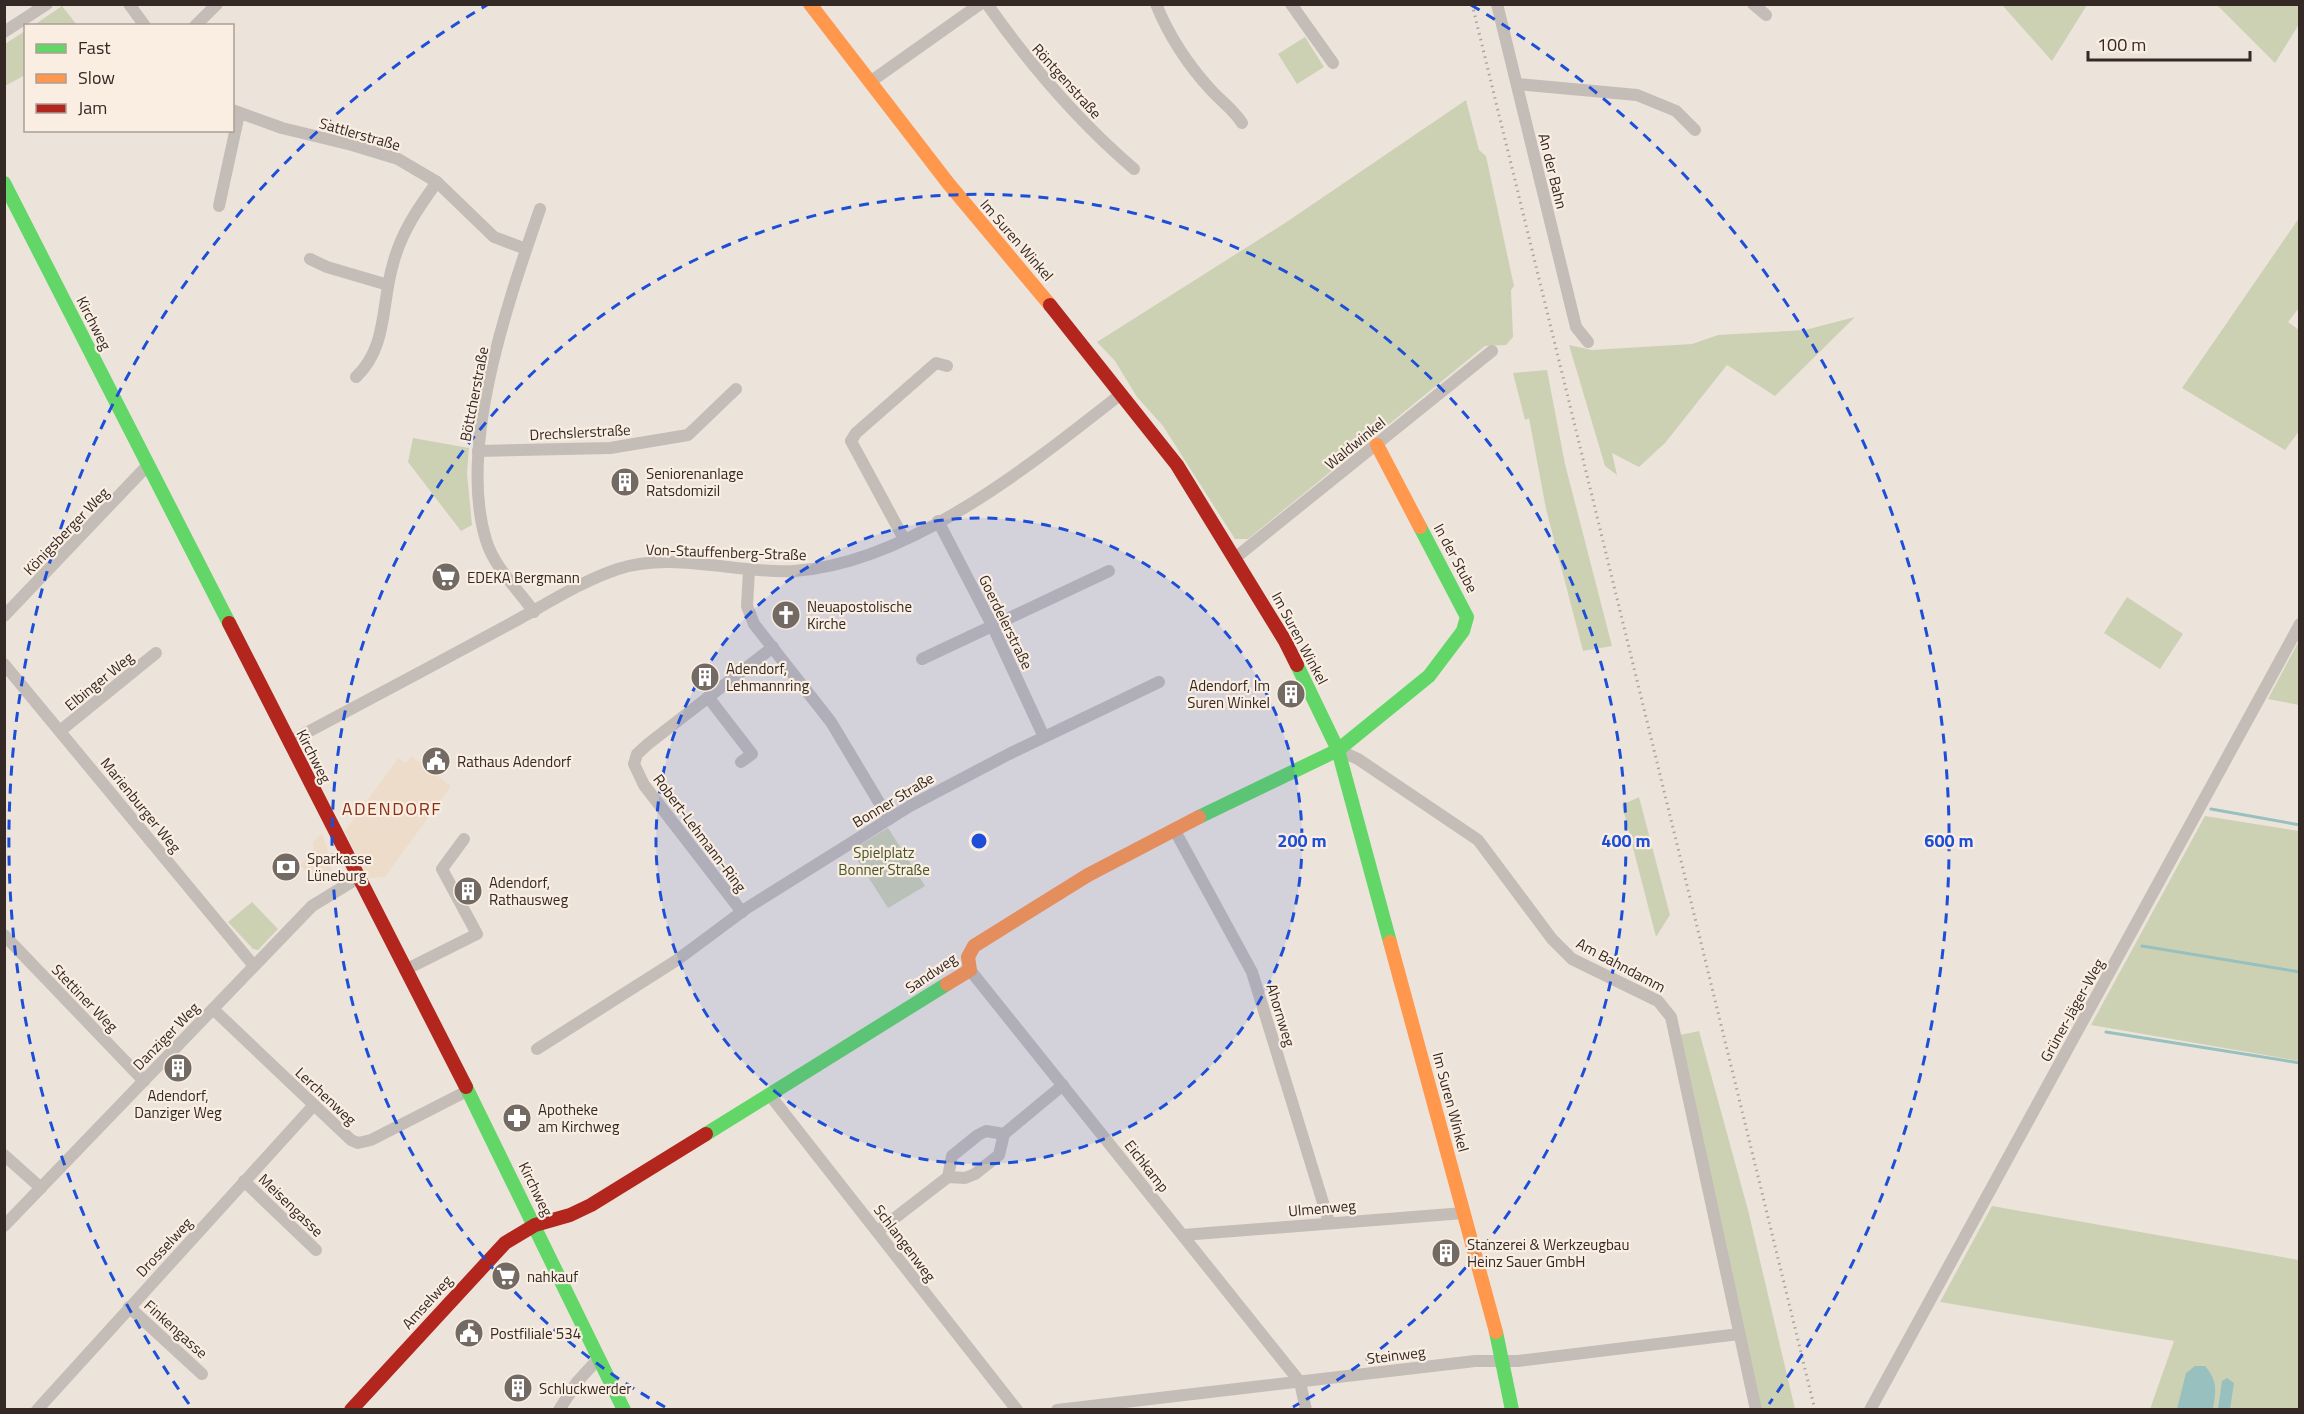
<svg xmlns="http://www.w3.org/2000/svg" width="2304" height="1414" viewBox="0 0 2304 1414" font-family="'Titillium Web',sans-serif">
<rect width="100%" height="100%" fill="#ece4db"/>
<g fill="#cdd1b4">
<polygon points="2002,5 2087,5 2052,61"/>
<polygon points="2217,5 2299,5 2299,24 2275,63"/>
<polygon points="62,6 77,25 34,25"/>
<polygon points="25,31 25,75 5,86 5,44"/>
<polygon points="1305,37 1324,67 1297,84 1278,54"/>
<polygon points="1466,100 1479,150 1486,156 1514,286 1511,290 1513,337 1506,345 1485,346 1248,539 1235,539 1163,426 1137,397 1115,361 1097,342 1285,223"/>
<polygon points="2299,218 2299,308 2288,322 2299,330 2299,431 2285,450 2182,388"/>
<polygon points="1855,317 1775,396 1727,365 1665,443 1639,467 1612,453 1617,475 1605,466 1569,345 1592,350 1692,344 1718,335 1805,330"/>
<polygon points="1547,370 1565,464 1612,646 1583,651 1546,509 1529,418 1525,420 1513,373"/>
<polygon points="413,438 469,448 467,473 472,525 461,531 408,462"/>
<polygon points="2127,597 2183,634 2160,669 2104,633"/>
<polygon points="2299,641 2299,705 2268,699"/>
<polygon points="1639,797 1670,915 1656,937 1622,805"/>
<polygon points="2205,816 2299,831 2299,1061 2091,1025"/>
<polygon points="888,828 925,886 888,908 851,850"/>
<polygon points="252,902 278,929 258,950 253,949 228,922"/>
<polygon points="1699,1031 1748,1210 1795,1409 1761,1409 1680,1035"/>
<polygon points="1992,1206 2299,1260 2299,1409 2150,1409 2174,1341 1940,1302"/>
</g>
<g fill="#ecdcc9">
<polygon points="411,756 451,786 385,877 368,878 345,831 398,758 406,763"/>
<polygon points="322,833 332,864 329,876 320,886 300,865 314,851 313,843"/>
</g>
<g fill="#97c0be">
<path d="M2195,1366H2205C2218,1381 2216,1391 2213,1409H2177L2186,1373Z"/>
<polygon points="2227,1378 2234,1383 2230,1409 2218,1409 2222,1381"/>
</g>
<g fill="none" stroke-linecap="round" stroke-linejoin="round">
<g stroke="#97c0be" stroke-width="3">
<polyline points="2211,809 2300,825"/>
<polyline points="2142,946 2300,972"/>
<polyline points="2106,1032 2300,1063"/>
</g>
<g stroke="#c4bcb6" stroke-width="12">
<polyline points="129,4 145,26"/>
<path d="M987,4C1030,65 1077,120 1134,169"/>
<path d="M1156,4C1169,36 1188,65 1211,90C1222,102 1233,109 1242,123"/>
<polyline points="1291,4 1333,63"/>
<polyline points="1497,4 1576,327 1588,342"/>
<polyline points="1753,4 1766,15"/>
<polyline points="195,26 217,4"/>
<polyline points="4,32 47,4"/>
<polyline points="870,82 980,4"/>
<polyline points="1517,84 1637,95 1676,111 1695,130"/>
<polyline points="232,110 282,128 352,145 398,159 437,182 494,237 526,249"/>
<polyline points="219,206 239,114"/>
<polyline points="310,259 327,267 388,285"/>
<path d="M356,377C388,347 381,304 393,264C401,233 418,208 437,182"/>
<polyline points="478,451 610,448 688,435 736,389"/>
<polyline points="938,521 993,627 1044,737"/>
<polyline points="904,539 851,441 856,433 936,363 947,366"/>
<polyline points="1235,558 1492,351"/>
<polyline points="749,570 747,606 754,624 831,722 889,819"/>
<path d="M534,612C517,588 494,567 486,540C457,446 509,299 540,209"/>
<polyline points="4,616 148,465"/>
<polyline points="922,659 1109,571"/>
<polyline points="4,664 254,966"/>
<polyline points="708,697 752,754 741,762"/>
<polyline points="60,731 156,653"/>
<path d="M289,742C361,704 434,665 506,626C542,607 579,582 618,569C674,551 736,574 794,571C909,564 1033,463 1121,394"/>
<polyline points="1338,750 1358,759 1478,840 1552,939 1572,959 1658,1001 1671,1017 1756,1410"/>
<polyline points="1174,829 1252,972 1329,1222"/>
<polyline points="742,912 644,785 634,764 637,754 648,744 773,647"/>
<polyline points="4,935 144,1081"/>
<polyline points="405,970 477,934 442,869 464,839"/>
<polyline points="970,970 1300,1382 1306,1410"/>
<polyline points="213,1009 351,1140 358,1143 371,1140 467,1091"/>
<polyline points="537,1049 677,960 747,908 910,806 1009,754 1159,682"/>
<polyline points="769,1094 1017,1410"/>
<polyline points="4,1155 41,1188"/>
<polyline points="948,1177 952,1156 978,1135 986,1131 1004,1134"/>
<polyline points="244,1181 316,1250"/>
<polyline points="4,1226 312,906 358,878"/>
<polyline points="878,1231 948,1177 965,1178 975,1174 999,1155 1004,1134 1063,1085"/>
<polyline points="1183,1235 1464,1213"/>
<polyline points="129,1307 202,1374"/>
<polyline points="37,1410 314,1105"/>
<polyline points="559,1410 577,1382 599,1358"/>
<polyline points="1057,1410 1475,1361 1518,1361 1739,1334"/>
<polyline points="1870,1410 2300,624"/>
</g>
<g stroke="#63d668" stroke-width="14">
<polyline points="4,183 229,623"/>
<polyline points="1297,665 1338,750 1390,942"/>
<polyline points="1199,817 1338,750 1429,676 1463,631 1467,617 1420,527"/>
<polyline points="466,1087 624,1410"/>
<polyline points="706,1134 947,984"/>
<polyline points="1496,1332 1512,1410"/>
</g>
<g stroke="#ff974d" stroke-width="14">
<polyline points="810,4 948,183 1050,305"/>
<polyline points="1377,445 1420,527"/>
<polyline points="1390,942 1496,1332"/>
<polyline points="947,984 970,970 968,957 974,946 1088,875 1199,817"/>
</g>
<g stroke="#b3261e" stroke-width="14">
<polyline points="1050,305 1177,465 1285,641 1297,665"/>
<polyline points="229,623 466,1087"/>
<polyline points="351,1410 505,1243 535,1225 570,1215 591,1205 706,1134"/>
</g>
<polyline stroke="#aca59f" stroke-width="3" stroke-dasharray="1.5 4.5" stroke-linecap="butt" points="1472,4 1815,1410"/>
</g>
<circle cx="979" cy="841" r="323" fill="#1d4ed8" fill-opacity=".12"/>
<g fill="none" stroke="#1d4ed8" stroke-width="3" stroke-dasharray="10 8">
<circle cx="979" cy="841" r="323"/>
<path d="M665 1407A647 647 0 1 1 1293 1407"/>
<path d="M189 1404A970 970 0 0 1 487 5M1471 5A970 970 0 0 1 1769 1404"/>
</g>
<defs>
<g id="building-disc" transform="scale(1.5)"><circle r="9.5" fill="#746a64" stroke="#faeee2"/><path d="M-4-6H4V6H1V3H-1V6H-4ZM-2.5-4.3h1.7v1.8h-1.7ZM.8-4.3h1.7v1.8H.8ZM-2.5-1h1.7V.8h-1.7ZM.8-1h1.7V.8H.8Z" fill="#fff"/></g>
<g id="supermarket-disc" transform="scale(1.5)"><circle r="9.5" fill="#746a64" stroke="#faeee2"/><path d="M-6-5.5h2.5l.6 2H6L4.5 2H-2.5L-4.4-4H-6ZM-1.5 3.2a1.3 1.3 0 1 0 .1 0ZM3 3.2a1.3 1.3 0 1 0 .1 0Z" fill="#fff"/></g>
<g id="church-disc" transform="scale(1.5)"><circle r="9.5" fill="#746a64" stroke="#faeee2"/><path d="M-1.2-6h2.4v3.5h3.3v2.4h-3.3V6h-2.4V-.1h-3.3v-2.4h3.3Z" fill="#fff"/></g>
<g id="civic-disc" transform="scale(1.5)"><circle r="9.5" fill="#746a64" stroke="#faeee2"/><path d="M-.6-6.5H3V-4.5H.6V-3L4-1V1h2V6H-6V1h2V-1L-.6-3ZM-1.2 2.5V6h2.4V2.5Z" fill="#fff"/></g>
<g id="bank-disc" transform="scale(1.5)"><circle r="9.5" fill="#746a64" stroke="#faeee2"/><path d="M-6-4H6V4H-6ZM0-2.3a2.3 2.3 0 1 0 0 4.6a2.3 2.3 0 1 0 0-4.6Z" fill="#fff"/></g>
<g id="pharmacy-disc" transform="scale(1.5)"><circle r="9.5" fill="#746a64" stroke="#faeee2"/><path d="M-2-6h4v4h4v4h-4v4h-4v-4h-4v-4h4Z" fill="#fff"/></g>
</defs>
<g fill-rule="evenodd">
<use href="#building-disc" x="625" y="482"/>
<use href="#supermarket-disc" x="446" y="577"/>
<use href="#church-disc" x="786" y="615"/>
<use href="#building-disc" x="705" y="677"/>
<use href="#building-disc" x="1291" y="694"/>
<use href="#civic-disc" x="436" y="761"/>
<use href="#bank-disc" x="286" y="867"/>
<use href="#building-disc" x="468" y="891"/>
<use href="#building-disc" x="178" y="1068"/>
<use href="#pharmacy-disc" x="517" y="1118"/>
<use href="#building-disc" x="1446" y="1253"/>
<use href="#supermarket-disc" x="506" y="1276"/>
<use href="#civic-disc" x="469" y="1333"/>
<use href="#building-disc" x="518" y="1388"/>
</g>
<g text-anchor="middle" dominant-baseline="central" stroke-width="4.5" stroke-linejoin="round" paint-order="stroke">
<g font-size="15" fill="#342924" stroke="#faeee2">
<text transform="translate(1067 81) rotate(48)">Röntgenstraße</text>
<text transform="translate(360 134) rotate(16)">Sattlerstraße</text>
<text transform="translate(1553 171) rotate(76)">An der Bahn</text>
<text transform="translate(1017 240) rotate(49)">Im Suren Winkel</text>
<text transform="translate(94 323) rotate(63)">Kirchweg</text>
<text transform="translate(474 394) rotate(-79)">Böttcherstraße</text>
<text transform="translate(580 432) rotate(-3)">Drechslerstraße</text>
<text transform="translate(1355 443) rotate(-39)">Waldwinkel</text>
<text transform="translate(66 531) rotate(-46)">Königsberger Weg</text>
<text transform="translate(726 552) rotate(2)">Von-Stauffenberg-Straße</text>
<text transform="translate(1456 558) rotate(62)">In der Stube</text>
<text transform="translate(1006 622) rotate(64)">Goerdelerstraße</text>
<text transform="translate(1300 638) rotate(62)">Im Suren Winkel</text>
<text transform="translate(99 681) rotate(-39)">Elbinger Weg</text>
<text transform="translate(314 756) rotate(63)">Kirchweg</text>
<text transform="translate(893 800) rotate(-31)">Bonner Straße</text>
<text transform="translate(141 805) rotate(51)">Marienburger Weg</text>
<text transform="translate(700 833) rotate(53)">Robert-Lehmann-Ring</text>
<text transform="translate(1621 965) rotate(28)">Am Bahndamm</text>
<text transform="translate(931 973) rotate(-34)">Sandweg</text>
<text transform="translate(85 998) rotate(46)">Stettiner Weg</text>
<text transform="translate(2072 1010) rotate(-61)">Grüner-Jäger-Weg</text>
<text transform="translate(1281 1015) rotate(73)">Ahornweg</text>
<text transform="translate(166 1036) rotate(-46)">Danziger Weg</text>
<text transform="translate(326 1096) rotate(43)">Lerchenweg</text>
<text transform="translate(1451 1102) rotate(75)">Im Suren Winkel</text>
<text transform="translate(1147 1166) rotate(52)">Eichkamp</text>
<text transform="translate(536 1189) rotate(64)">Kirchweg</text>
<text transform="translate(291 1205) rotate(44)">Meisengasse</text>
<text transform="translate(1322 1208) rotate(-5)">Ulmenweg</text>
<text transform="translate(905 1243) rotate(53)">Schlangenweg</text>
<text transform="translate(164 1247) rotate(-47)">Drosselweg</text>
<text transform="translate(427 1302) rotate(-48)">Amselweg</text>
<text transform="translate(176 1329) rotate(42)">Finkengasse</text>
<text transform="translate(1396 1355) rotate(-7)">Steinweg</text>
</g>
<g font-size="15" fill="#342924" stroke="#faeee2" text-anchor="start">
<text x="646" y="473">Seniorenanlage<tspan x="646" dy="17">Ratsdomizil</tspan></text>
<text x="467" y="577">EDEKA Bergmann</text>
<text x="807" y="606">Neuapostolische<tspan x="807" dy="17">Kirche</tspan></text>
<text x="726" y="668">Adendorf,<tspan x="726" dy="17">Lehmannring</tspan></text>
<text x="1270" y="685" text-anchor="end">Adendorf, Im<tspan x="1270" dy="17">Suren Winkel</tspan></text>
<text x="457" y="761">Rathaus Adendorf</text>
<text x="307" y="858">Sparkasse<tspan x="307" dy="17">Lüneburg</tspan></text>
<text x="489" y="882">Adendorf,<tspan x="489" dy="17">Rathausweg</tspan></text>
<text x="178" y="1095" text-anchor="middle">Adendorf,<tspan x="178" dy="17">Danziger Weg</tspan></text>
<text x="538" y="1109">Apotheke<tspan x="538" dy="17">am Kirchweg</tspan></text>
<text x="1467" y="1244">Stanzerei &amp; Werkzeugbau<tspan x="1467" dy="17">Heinz Sauer GmbH</tspan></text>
<text x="527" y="1276">nahkauf</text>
<text x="490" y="1333">Postfiliale 534</text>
<text x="539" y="1388">Schluckwerder</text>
</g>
<g font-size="15" fill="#455426" stroke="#faeee2">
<text x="884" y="852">Spielplatz<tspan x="884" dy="17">Bonner Straße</tspan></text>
</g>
<g font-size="18" letter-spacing="1.5" fill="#893018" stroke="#faeee2">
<text x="392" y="808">ADENDORF</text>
</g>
</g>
<circle cx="979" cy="841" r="9" fill="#1d4ed8" stroke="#faeee2" stroke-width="3"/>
<g font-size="18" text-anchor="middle" font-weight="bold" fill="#1d4ed8" stroke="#faeee2" stroke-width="4.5" stroke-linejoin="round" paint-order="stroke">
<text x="1302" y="847">200 m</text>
<text x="1626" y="847">400 m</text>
<text x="1949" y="847">600 m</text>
</g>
<rect width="2304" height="1414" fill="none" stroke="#342924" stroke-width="12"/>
<rect x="24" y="24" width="210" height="108" fill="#faeee2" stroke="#ab9f96" stroke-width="1.5"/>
<rect x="36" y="44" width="30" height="9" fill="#63d668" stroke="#ab9f96" stroke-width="1.5"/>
<text x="78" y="54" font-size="18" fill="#342924">Fast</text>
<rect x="36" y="74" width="30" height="9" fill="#ff974d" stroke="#ab9f96" stroke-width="1.5"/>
<text x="78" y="84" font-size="18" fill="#342924">Slow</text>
<rect x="36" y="104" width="30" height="9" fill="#b3261e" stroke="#ab9f96" stroke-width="1.5"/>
<text x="78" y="114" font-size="18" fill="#342924">Jam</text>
<path d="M2088 51v9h162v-9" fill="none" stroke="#342924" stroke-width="3"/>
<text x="2097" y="51" font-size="18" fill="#342924" stroke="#faeee2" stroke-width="4.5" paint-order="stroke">100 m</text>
</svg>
